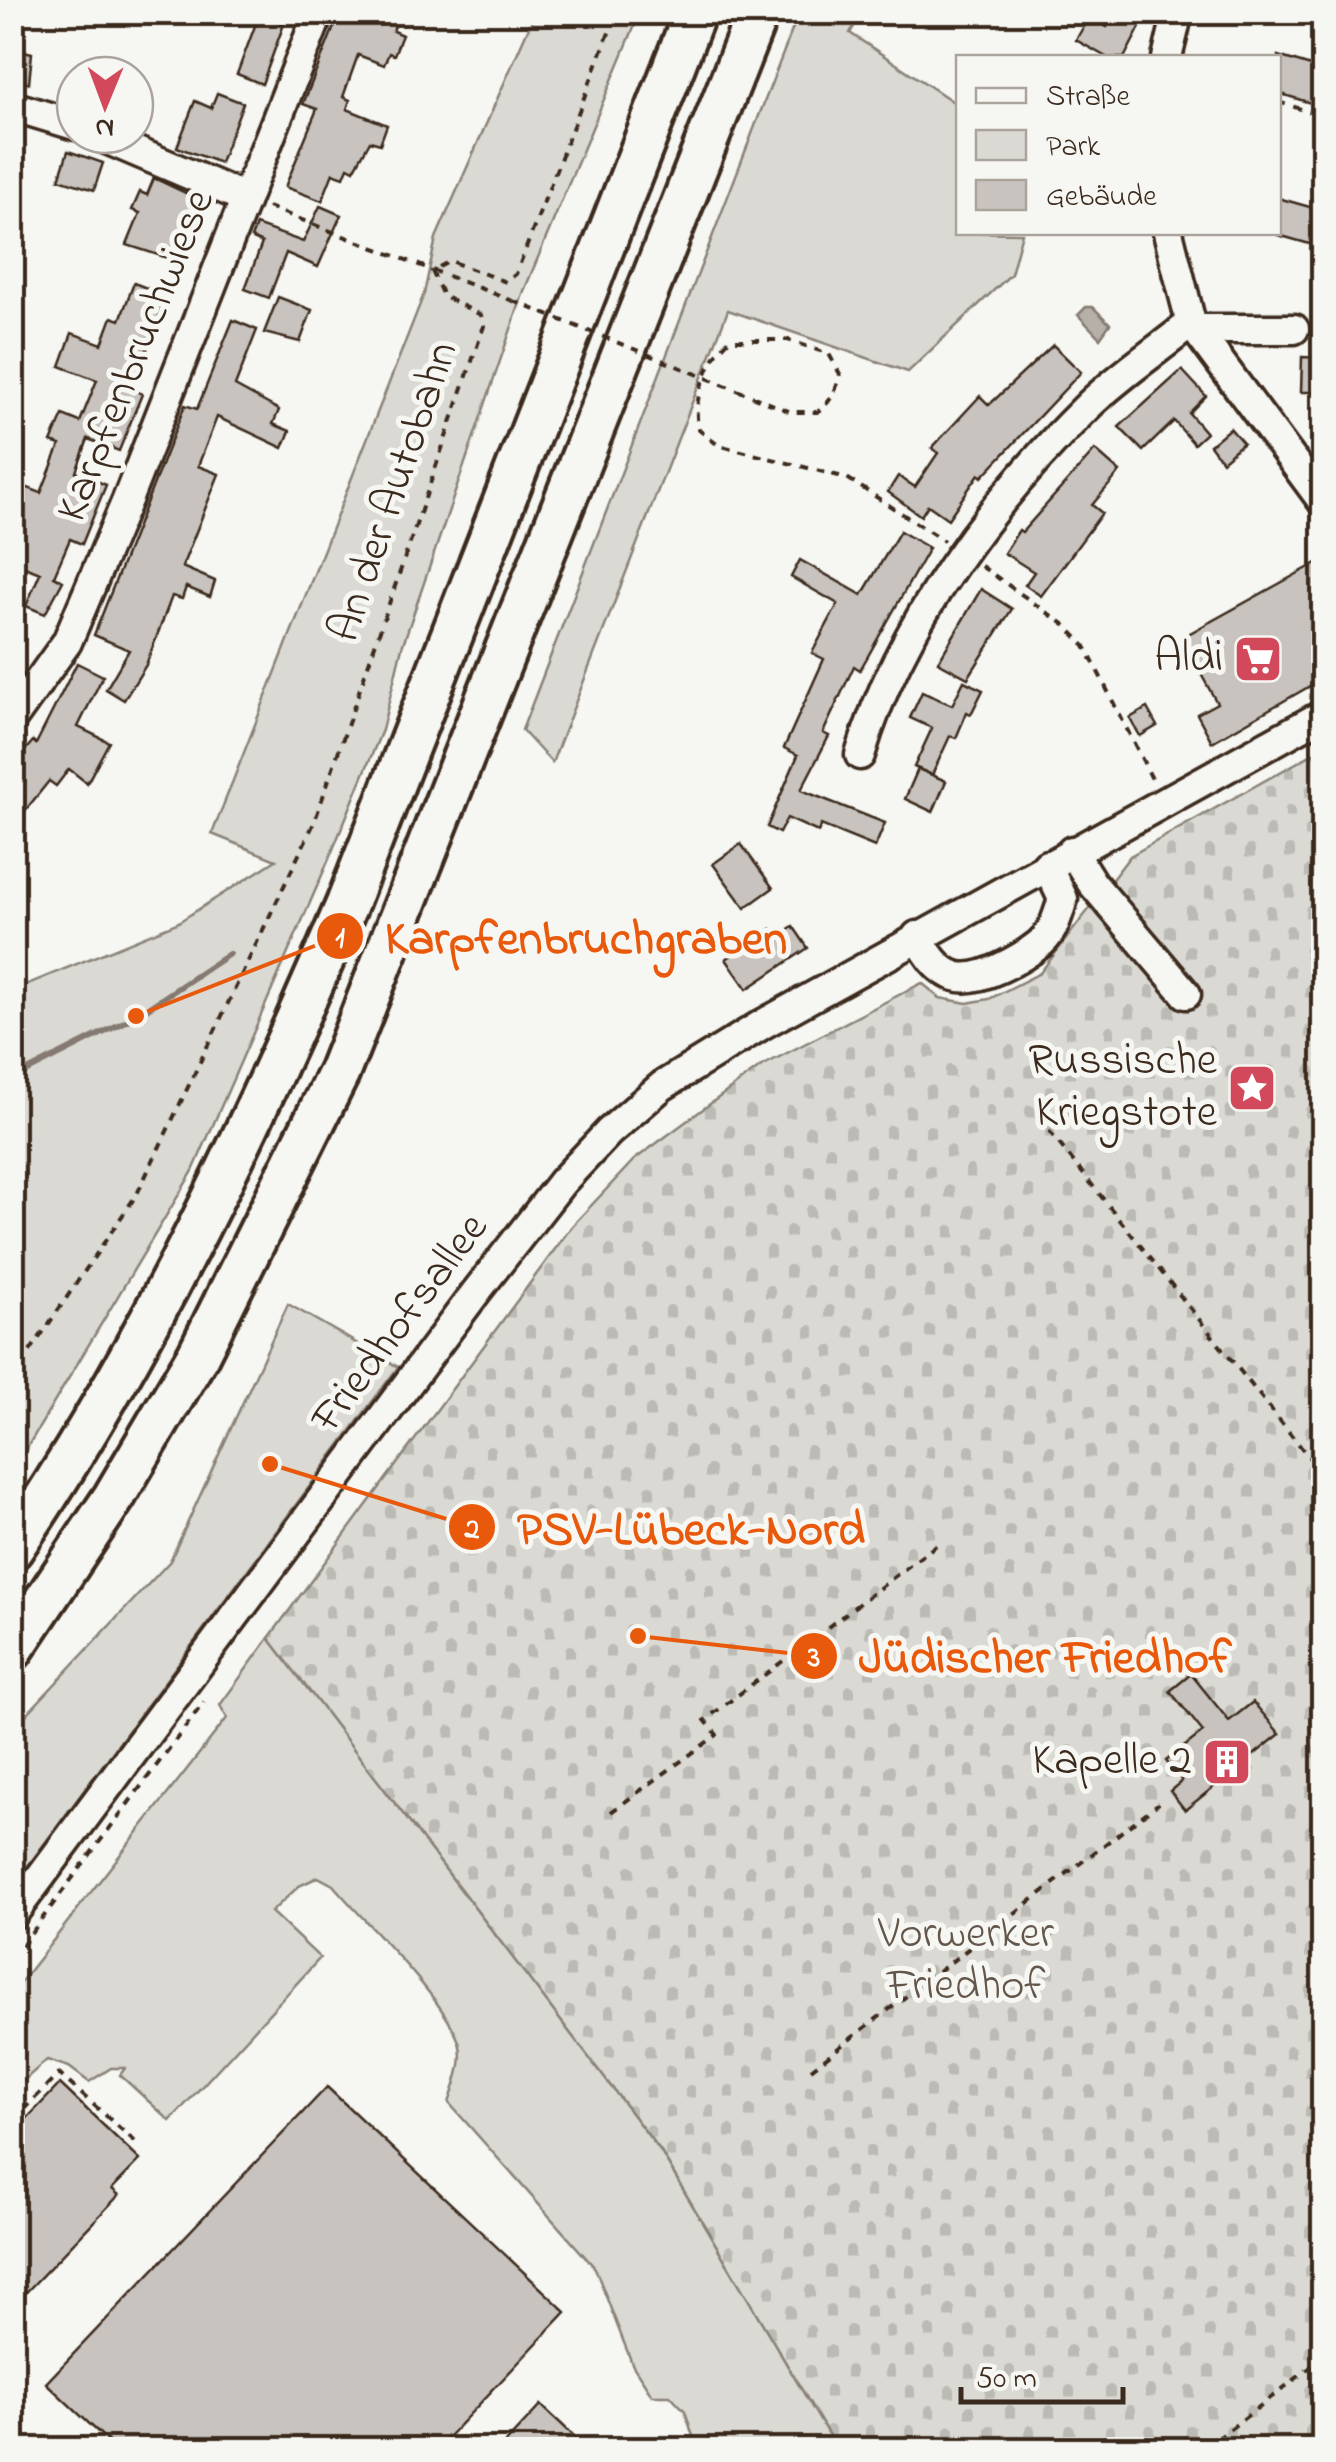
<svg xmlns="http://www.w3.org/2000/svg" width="1336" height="2462" viewBox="0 0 1336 2462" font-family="'Indie Flower',sans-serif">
<defs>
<pattern id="cemetery-stones" width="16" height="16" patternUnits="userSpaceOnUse" patternTransform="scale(2.5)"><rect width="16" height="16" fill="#dad9d3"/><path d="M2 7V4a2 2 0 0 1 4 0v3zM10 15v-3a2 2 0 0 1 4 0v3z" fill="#bcbab5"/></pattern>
</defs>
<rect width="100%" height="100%" fill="#f6f6f2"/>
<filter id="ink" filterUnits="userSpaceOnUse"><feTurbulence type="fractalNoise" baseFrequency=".01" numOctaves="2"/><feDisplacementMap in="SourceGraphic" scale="20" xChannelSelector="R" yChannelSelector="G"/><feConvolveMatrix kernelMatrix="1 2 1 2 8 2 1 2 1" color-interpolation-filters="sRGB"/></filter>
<g filter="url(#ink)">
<g fill="#dad9d3" stroke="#8a8278" stroke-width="2.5">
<polygon points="799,12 862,13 850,33 958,105 958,232 1022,233 1011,274 908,372 728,310 552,763 522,730"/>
<polygon points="535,13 640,13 524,291 402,647 382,730 329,859 193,1171 13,1471 13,990 177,923 276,860 212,834 424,294 436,238"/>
<polygon points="288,1304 398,1367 13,1886 13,1729 170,1561"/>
<path d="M269,1638L661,2152L837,2449H697L685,2411L670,2395H652L633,2366L595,2268L449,2103C455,2085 465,2061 459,2042C442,1995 368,1926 333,1885L318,1877L299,1886L271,1912L320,1958L170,2121L120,2075L125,2068H111L89,2082L69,2067L47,2060L13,2090V1992L227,1718L220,1705Z"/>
</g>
<polygon fill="url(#cemetery-stones)" stroke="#8a8278" stroke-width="2.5" points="1323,748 1323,2449 837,2449 661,2152 269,1638 572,1226 634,1160 760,1067 922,983 940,998 967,1003 989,999 1040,973 1130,856"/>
<polygon fill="#b6b0a9" stroke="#857a71" stroke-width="2.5" points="1086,307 1093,307 1110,324 1100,338 1078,315"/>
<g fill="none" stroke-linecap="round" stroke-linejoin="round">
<polyline stroke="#857a71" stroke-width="6" points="12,1079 136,1016 229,954"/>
</g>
<g fill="#c8c3be" stroke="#3b2a1e" stroke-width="2.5">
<polygon points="340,12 400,12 393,31 402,35 394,55 389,53 384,65 358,55 343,97 350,100 347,109 387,125 380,144 370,141 354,170 348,167 344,177 333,173 322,201 285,187 317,109 303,104"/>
<polygon points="1114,12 1148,12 1124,58 1108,58 1076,40 1089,17 1107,27"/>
<polygon points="259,15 284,24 262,84 237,74"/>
<polygon points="12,48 32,53 29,83 24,82 21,90 12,89"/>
<polygon points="1278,56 1324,70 1324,107 1278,93"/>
<polygon points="217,93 243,103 220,163 177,147 195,101 211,108"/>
<polygon points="68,151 103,163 94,190 59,179"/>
<polygon points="154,178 205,202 180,262 127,245 140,213 132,210 140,192 147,195"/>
<polygon points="1278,198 1324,211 1324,248 1278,235"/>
<polygon points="320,206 341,215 318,267 286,253 269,298 245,289 262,243 251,238 256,225 303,242"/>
<polygon points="134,283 167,296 132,389 142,394 119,451 88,439 76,472 106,485 82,544 70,539 54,576 63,581 45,614 26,606 40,573 12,562 12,512 23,486 41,493 60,445 51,442 63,415 80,422 97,380 60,366 72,333 102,344 112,317 120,320"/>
<polygon points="278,297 312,310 300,342 264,333"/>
<polygon points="233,320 257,330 235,386 279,410 273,424 290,431 283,448 217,417 198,466 219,474 182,567 215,581 210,597 186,587 182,599 172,596 146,665 124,700 106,689 129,650 94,635 185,405 197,409"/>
<polygon points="1053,345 1081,372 982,477 979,474 948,519 928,505 921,516 888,492 898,476 915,487 938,453 932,448 980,396 989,405"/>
<polygon points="1302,357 1324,358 1324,392 1301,392"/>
<polygon points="1182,370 1206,396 1189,413 1206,433 1194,444 1174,421 1143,451 1119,427"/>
<polygon points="1230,428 1243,443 1222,461 1210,445"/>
<polygon points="1095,450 1120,472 1092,505 1102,513 1041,596 1025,585 1034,572 1004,553 1019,530 1022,532"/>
<polygon points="900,531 929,548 860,670 854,666 823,733 829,736 801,790 885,823 875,847 821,825 818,832 787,818 779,833 767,827 798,755 784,748 824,659 812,653 838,604 791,577 800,560 862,595"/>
<polygon points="1324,559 1324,678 1212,742 1197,714 1217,703 1181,638"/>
<polygon points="981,589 1012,609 968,678 938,662"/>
<polygon points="77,663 103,676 78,727 109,742 87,783 69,769 56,786 49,781 12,827 12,766 33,741 36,744"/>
<polygon points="964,681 983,690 971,714 967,712 956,738 950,736 932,775 914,767 932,728 910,718 922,692 952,705"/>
<polygon points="1147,708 1157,726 1140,736 1130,718"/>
<polygon points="918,769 946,781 933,812 905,799"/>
<polygon points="741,844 773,888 745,908 713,864"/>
<polygon points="793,926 808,948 747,989 726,959 771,929 777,937"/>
<polygon points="1191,1674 1229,1721 1253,1702 1280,1734 1185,1810 1170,1791 1182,1781 1166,1761 1203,1732 1170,1691"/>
<polygon points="60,2084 140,2160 112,2189 119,2195 12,2307 12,2134"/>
<polygon points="327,2087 566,2312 436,2450 117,2450 46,2383"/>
<polygon points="541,2405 589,2450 499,2450"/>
</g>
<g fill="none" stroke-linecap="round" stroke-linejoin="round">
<g stroke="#3b2a1e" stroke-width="35">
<g id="minor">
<polyline points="1167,58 1178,12"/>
<polyline points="12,106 75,125"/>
<polyline points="97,135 245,198"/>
<polyline points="1168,232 1191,323 1324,503"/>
<polyline points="1196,329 1294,329"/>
<polyline points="12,719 67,642 127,500 319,12"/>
<path d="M860,755C899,624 992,500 1089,405C1120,375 1158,350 1191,323"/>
<polyline points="1072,851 1092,883 1186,994"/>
<path d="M917,936C926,951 937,971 955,976C979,984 1024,957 1042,942C1054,931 1058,914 1063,899L1047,865"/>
<polyline points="12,1915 476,1292 562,1182 609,1132 662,1086 763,1024 1324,714"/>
</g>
</g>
<g stroke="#3b2a1e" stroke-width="48">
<g id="highway">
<path d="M12,1549C149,1346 252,1127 347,904L695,12"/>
<polyline points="12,1650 114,1497 198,1355 339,1072 758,12"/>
</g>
</g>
<g stroke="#3b2a1e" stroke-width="4" stroke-dasharray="8 8" stroke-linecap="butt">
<polyline points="1278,102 1324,116"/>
<polyline points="268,207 513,301"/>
<path d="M737,390L791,412H817C830,404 837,389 840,374L829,354L788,340H729C707,360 691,401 699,430L718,445L847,478L944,541"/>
<polyline points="981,566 1065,625 1085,646 1152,779"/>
<polyline points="1049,1131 1324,1476"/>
<polyline points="12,1378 137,1194 314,823 484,326 481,315 443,296 432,271 450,261 506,282 516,274 617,12"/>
<polyline points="611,1812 717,1735 705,1720 939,1543"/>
<polyline points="12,1959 204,1702"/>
<polyline points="811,2069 1159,1803"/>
<polyline points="12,2121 59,2074 139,2145"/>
<polyline points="1210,2450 1208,2446 1324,2357"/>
</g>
<use href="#minor" stroke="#f6f6f2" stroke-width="28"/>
<use href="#highway" stroke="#f6f6f2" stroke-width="40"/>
<polyline stroke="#3b2a1e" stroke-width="4" stroke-dasharray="8 8" stroke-linecap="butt" points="513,301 737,390"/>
</g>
</g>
<defs>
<g id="supermarket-square" transform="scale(2.5)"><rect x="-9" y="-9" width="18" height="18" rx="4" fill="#d1495b" stroke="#f6f6f2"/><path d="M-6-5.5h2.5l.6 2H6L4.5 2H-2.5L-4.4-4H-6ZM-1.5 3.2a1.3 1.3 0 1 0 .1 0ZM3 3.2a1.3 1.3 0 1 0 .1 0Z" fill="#fff"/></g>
<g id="sight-square" transform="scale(2.5)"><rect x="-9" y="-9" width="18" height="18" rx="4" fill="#d1495b" stroke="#f6f6f2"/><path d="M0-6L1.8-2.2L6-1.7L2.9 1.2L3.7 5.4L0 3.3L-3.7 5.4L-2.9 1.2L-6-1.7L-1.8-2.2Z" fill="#fff"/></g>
<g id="building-square" transform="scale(2.5)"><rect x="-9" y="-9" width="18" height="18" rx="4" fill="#d1495b" stroke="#f6f6f2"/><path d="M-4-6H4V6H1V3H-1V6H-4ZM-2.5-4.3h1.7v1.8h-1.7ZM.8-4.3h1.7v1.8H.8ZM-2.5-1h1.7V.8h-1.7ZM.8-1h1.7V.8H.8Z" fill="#fff"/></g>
</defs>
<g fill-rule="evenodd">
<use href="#supermarket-square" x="1258" y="659"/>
<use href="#sight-square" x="1252" y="1088"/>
<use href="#building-square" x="1227" y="1762"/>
</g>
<g text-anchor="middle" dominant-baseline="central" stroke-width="10" stroke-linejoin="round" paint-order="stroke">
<g font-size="45" fill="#3b2a1e" stroke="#f6f6f2">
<text transform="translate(137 356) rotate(-68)">Karpfenbruchwiese</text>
<text transform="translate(395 492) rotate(-71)">An der Autobahn</text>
<text transform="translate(401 1324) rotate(-53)">Friedhofsallee</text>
</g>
<g font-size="45" fill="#3b2a1e" stroke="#f6f6f2" text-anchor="end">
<text x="1223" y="659">Aldi</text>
<text x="1217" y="1062">Russische<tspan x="1217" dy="52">Kriegstote</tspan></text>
<text x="1192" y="1762">Kapelle 2</text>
</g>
<g font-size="45" fill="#63564b" stroke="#f6f6f2">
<text x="966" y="1935">Vorwerker<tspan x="966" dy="52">Friedhof</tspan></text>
</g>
</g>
<path fill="none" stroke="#e8590c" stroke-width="4" d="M136 1016L340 936M270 1464L472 1527M638 1636L814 1656"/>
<g fill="#e8590c" stroke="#f6f6f2" stroke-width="4">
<circle cx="136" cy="1016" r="10"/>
<circle cx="270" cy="1464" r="10"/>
<circle cx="638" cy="1636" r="10"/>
<circle cx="340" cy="936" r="25"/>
<circle cx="472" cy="1527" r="25"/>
<circle cx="814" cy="1656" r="25"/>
</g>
<g font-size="30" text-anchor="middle" font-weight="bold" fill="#fff">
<text x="340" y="947">1</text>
<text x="472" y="1538">2</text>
<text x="814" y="1666">3</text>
</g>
<g font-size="48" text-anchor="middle" font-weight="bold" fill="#e8590c" stroke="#f6f6f2" stroke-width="10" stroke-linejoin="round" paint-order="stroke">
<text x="586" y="953">Karpfenbruchgraben</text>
<text x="691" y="1544">PSV-Lübeck-Nord</text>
<text x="1045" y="1672">Jüdischer Friedhof</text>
</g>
<rect width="1336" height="2462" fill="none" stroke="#f6f6f2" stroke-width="50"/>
<rect x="25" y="25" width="1286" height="2412" fill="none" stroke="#3b2a1e" stroke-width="4" filter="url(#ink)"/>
<rect x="956" y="55" width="325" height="180" fill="#f6f6f2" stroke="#aba49d" stroke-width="2.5"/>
<rect x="976" y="88" width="50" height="15" fill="#f6f6f2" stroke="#aba49d" stroke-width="2.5"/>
<text x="1046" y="105" font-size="30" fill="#3b2a1e">Straße</text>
<rect x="976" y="130" width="50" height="30" fill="#dad9d3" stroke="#aba49d" stroke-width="2.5"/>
<text x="1046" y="155" font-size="30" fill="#3b2a1e">Park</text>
<rect x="976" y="180" width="50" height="30" fill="#c8c3be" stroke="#aba49d" stroke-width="2.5"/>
<text x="1046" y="205" font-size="30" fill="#3b2a1e">Gebäude</text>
<g transform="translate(105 105) rotate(181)"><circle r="48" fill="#f6f6f2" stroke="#aba49d" stroke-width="2.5"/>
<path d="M0-8L18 38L0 25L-18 38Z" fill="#d1495b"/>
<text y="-15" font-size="28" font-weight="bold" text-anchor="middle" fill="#3b2a1e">N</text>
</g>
<path d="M961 2387v15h162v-15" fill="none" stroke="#3b2a1e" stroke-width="5"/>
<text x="976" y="2387" font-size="30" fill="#3b2a1e" stroke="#f6f6f2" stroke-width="8" paint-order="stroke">50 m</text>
</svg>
